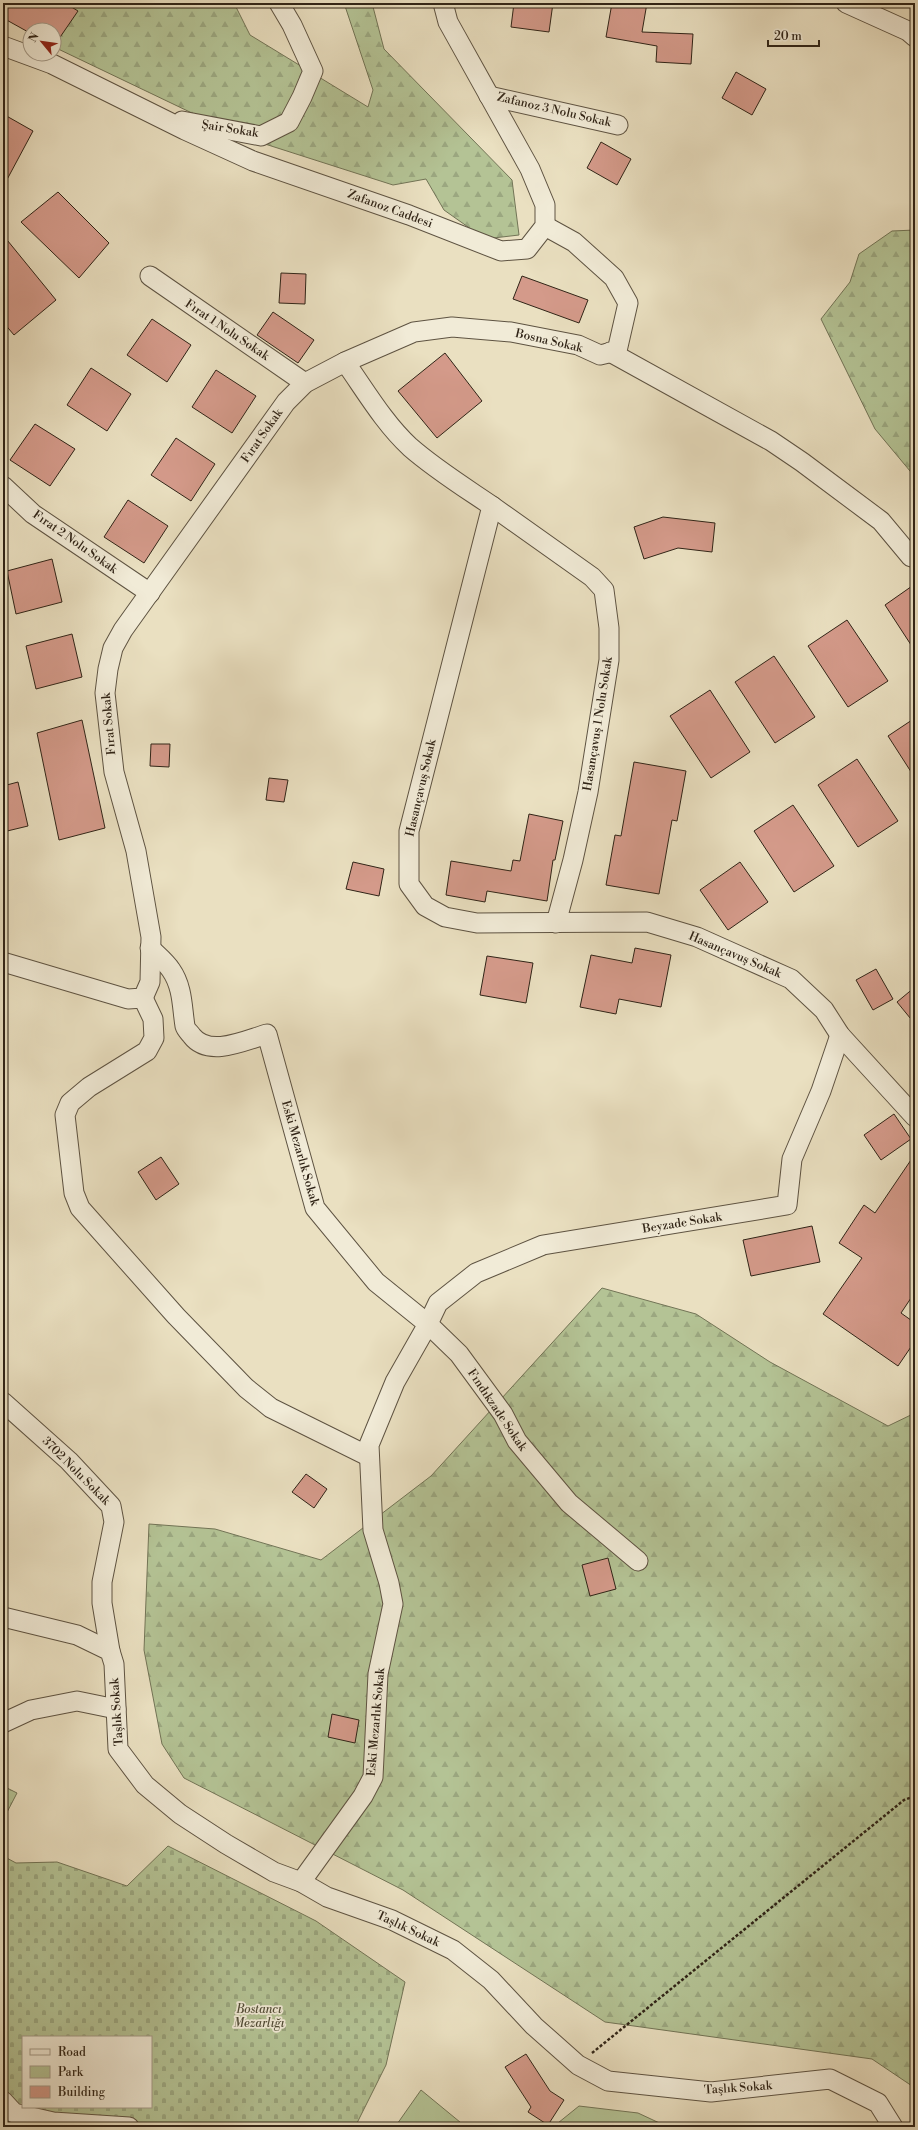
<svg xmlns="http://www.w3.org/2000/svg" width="918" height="2130" viewBox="0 0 918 2130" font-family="'Libre Bodoni',serif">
<defs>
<pattern id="forest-firs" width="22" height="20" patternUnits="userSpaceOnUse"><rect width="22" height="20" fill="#b4c395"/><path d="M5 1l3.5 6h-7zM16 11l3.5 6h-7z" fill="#9ba780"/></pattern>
<pattern id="cemetery-stones" width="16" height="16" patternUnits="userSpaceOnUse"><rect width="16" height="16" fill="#b4c395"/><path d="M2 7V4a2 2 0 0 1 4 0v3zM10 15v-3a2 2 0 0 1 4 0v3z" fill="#9ba780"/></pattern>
</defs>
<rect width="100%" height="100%" fill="#eae0c1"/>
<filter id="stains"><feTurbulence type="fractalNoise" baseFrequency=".005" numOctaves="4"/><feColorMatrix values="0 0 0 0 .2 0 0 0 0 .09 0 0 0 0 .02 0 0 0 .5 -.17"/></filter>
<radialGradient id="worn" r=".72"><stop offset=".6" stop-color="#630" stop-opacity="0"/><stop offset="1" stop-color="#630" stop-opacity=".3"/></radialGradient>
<g fill="#b4c395" stroke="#727456">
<polygon points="421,2090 466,2127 395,2127"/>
<polygon points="579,2106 638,2113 668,2127 553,2127"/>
</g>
<g fill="url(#forest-firs)" stroke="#727456">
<polygon points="37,3 234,3 250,35 368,107 373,90 344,3 372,3 384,49 512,180 519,235 485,239 444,210 426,179 393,185 240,136 54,47 54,30"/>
<polygon points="915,230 915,477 875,429 821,319 850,282 859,254 892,231"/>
<polygon points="602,1288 696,1314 770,1362 888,1426 915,1413 915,2088 872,2059 605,2022 403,1890 184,1778 162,1744 144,1650 149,1524 215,1529 321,1560 431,1476"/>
</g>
<g fill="url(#cemetery-stones)" stroke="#727456" fill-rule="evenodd">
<polygon points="3,1786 17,1793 3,1820"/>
<path d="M168,1846L316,1921L405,1982L386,2065L355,2127H3V1856L16,1863L57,1862L127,1886ZM23,2037H151V2107H23Z"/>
</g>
<g fill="#d49a8a" stroke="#302417">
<polygon points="3,3 65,3 78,11 54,46 54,30 30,30 30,33 3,18"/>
<polygon points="514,3 553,3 549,32 511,27"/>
<polygon points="612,3 647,3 642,32 693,34 691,64 656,62 657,46 606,37"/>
<polygon points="736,72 766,89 752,115 722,98"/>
<polygon points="3,114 33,131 3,187"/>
<polygon points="601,142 631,159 617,185 587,168"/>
<polygon points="58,192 109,243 79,278 21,222"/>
<polygon points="3,235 56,300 14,335 3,322"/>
<polygon points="281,273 306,274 305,304 279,303"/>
<polygon points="522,276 588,300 579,323 513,299"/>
<polygon points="273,312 314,340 298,363 257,335"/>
<polygon points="152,319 191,345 167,382 127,355"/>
<polygon points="445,353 482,401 437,438 398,391"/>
<polygon points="91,368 131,394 107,431 67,405"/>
<polygon points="216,370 256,396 232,433 192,407"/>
<polygon points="35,424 75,449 50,486 10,460"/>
<polygon points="176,438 215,464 191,501 151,475"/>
<polygon points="128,500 168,526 144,563 104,537"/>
<polygon points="663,517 715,523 712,552 678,548 644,559 634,527"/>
<polygon points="52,559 62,602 16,614 7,571"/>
<polygon points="915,584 915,651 885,605"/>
<polygon points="847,620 888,681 848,707 808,646"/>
<polygon points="72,634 82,677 36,689 26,646"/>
<polygon points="774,656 815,717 775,743 735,682"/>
<polygon points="710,690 750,752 711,778 670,716"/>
<polygon points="915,718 915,778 888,736"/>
<polygon points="82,720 105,828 59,840 37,733"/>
<polygon points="151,744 170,744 169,767 150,766"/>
<polygon points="857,759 898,821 858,847 818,785"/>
<polygon points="634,762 686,771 677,821 672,820 659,894 606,885 615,835 621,836"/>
<polygon points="269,778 288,780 284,802 266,800"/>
<polygon points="18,782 28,826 3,832 3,786"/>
<polygon points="793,805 834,866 794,892 754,831"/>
<polygon points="529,814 563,821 555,860 553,860 547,901 487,891 485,902 446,895 451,861 511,871 513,860 520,861"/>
<polygon points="353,862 384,869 379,896 346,889"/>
<polygon points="740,862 768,902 728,930 700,890"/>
<polygon points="635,948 671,955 661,1007 619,999 616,1014 580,1007 591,955 632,963"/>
<polygon points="487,956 533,963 526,1003 480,995"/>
<polygon points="876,969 893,999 873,1010 856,980"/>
<polygon points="915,987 915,1024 897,1002"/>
<polygon points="894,1114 911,1139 881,1160 864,1135"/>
<polygon points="915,1154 915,1292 901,1313 915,1323 915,1341 898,1366 823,1314 862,1258 839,1243 864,1205 875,1213"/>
<polygon points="161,1157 179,1184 156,1200 138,1172"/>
<polygon points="812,1226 820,1262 751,1276 743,1240"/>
<polygon points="306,1474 327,1489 314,1508 292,1492"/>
<polygon points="608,1558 616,1589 590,1596 582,1565"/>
<polygon points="332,1714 359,1720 355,1743 328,1737"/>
<polygon points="526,2054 550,2091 564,2100 548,2125 528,2112 531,2107 505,2067"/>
</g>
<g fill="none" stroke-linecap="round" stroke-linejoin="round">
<g stroke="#5e5342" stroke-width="21">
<g id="minor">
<polyline points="846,3 908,31 915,37"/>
<polyline points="3,46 52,64 185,130 253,161 409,215 501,251 527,249 545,226 545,205 530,169 448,22 443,3"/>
<polyline points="489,96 618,125"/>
<polyline points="182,121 261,136 289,122 302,97 313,71 292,25 279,3"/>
<polyline points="150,276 305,383"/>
<polyline points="610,352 771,441 802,462 881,521 911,557"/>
<path d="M345,362C365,390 384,423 410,447C435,469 464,487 492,506L409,831V884L425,906L445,917L477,923L647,922L697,937L791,979L824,1010L840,1035L915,1117"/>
<polyline points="3,486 33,514 150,593"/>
<polyline points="492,506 592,577 604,590 609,628 609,660 588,792 573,860 556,923"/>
<path d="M150,948C157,955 166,962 171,970C183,987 182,1008 185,1026C186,1030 190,1033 192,1036C209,1058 246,1040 267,1034L315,1208L376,1282L428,1324L395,1382L369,1445L373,1530L389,1583L393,1604L378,1674L373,1777L363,1796L301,1882"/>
<polyline points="3,962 128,999 143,998 150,982 151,937 136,851 114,772 105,693 108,669 113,648 123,630 286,402 305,383 345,362 414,332 452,327 511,332 578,345 600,355 617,351 628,303 614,278 574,242 545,226"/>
<polyline points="143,998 153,1019 154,1038 147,1051 89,1087 70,1103 65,1115 74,1193 80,1208 176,1316 246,1388 271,1408 368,1456"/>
<polyline points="3,1402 69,1461 111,1506 114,1522 102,1582 102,1603 110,1651"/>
<polyline points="638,1561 569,1503 517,1441 503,1414 459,1354 428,1324 438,1303 476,1273 543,1245 787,1205 792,1159 821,1091 840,1035"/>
<polyline points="3,1617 77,1635 110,1651 114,1664 118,1749 145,1785 180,1814 226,1844 274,1872 301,1882 327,1897 392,1920 453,1950 491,1980 534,2026 578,2065 608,2081 711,2092 830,2079 878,2103 893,2127"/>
<polyline points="3,1723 31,1710 77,1701 116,1709"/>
<polyline points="3,2101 14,2113 53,2122 129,2127"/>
</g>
</g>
<polyline stroke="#302417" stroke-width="2.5" stroke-dasharray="3 2" stroke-linecap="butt" points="592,2053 904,1800 915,1796"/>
<use href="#minor" stroke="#f1ebd7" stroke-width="19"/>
</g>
<g text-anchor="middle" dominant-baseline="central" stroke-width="3.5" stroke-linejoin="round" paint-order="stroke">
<g font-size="12" fill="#302417" stroke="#f1ebd7">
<text transform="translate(554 110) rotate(13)">Zafanoz 3 Nolu Sokak</text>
<text transform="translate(230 129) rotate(9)">Şair Sokak</text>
<text transform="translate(390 209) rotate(20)">Zafanoz Caddesi</text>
<text transform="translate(227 330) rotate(34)">Fırat 1 Nolu Sokak</text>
<text transform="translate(549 341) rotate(13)">Bosna Sokak</text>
<text transform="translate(262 436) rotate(-55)">Fırat Sokak</text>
<text transform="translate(75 542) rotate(35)">Fırat 2 Nolu Sokak</text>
<text transform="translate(109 724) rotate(-95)">Fırat Sokak</text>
<text transform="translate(598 724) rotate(-81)">Hasançavuş 1 Nolu Sokak</text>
<text transform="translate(421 788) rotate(-77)">Hasançavuş Sokak</text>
<text transform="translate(735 955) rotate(23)">Hasançavuş Sokak</text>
<text transform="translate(300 1153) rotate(74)">Eski Mezarlık Sokak</text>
<text transform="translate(682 1223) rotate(-9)">Beyzade Sokak</text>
<text transform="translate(497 1410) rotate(56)">Fındıkzade Sokak</text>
<text transform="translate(76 1471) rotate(45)">3702 Nolu Sokak</text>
<text transform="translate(117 1712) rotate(-94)">Taşlık Sokak</text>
<text transform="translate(376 1722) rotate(-85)">Eski Mezarlık Sokak</text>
<text transform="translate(408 1929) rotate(25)">Taşlık Sokak</text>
<text transform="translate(738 2088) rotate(-4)">Taşlık Sokak</text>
</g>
<g font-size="12" font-style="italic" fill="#514c36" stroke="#f1ebd7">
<text x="259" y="2009">Bostancı<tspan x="259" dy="14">Mezarlığı</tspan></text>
</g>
</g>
<rect width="918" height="2130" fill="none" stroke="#eae0c1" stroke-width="16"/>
<rect x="4" y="4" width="910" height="2122" fill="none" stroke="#302417" stroke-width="2"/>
<rect x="8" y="8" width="902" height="2114" fill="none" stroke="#302417"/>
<rect x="22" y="2036" width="130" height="72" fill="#f1ebd7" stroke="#a49b8a"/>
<rect x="30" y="2049" width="20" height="6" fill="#f1ebd7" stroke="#a49b8a"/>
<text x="58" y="2056" font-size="12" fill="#302417">Road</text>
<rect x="30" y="2066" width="20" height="12" fill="#b4c395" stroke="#a49b8a"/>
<text x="58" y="2076" font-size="12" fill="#302417">Park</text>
<rect x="30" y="2086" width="20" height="12" fill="#d49a8a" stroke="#a49b8a"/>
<text x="58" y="2096" font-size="12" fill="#302417">Building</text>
<g transform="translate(42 42) rotate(299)"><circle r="19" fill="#f1ebd7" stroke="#a49b8a"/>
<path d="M0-3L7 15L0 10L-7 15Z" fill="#8f2418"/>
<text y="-6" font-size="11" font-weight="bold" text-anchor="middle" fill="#302417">N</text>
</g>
<path d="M768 40v6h51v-6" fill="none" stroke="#302417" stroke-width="2"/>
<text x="774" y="40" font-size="12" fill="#302417" stroke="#f1ebd7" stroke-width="3" paint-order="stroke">20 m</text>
<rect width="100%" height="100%" filter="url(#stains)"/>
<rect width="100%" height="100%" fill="url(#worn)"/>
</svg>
